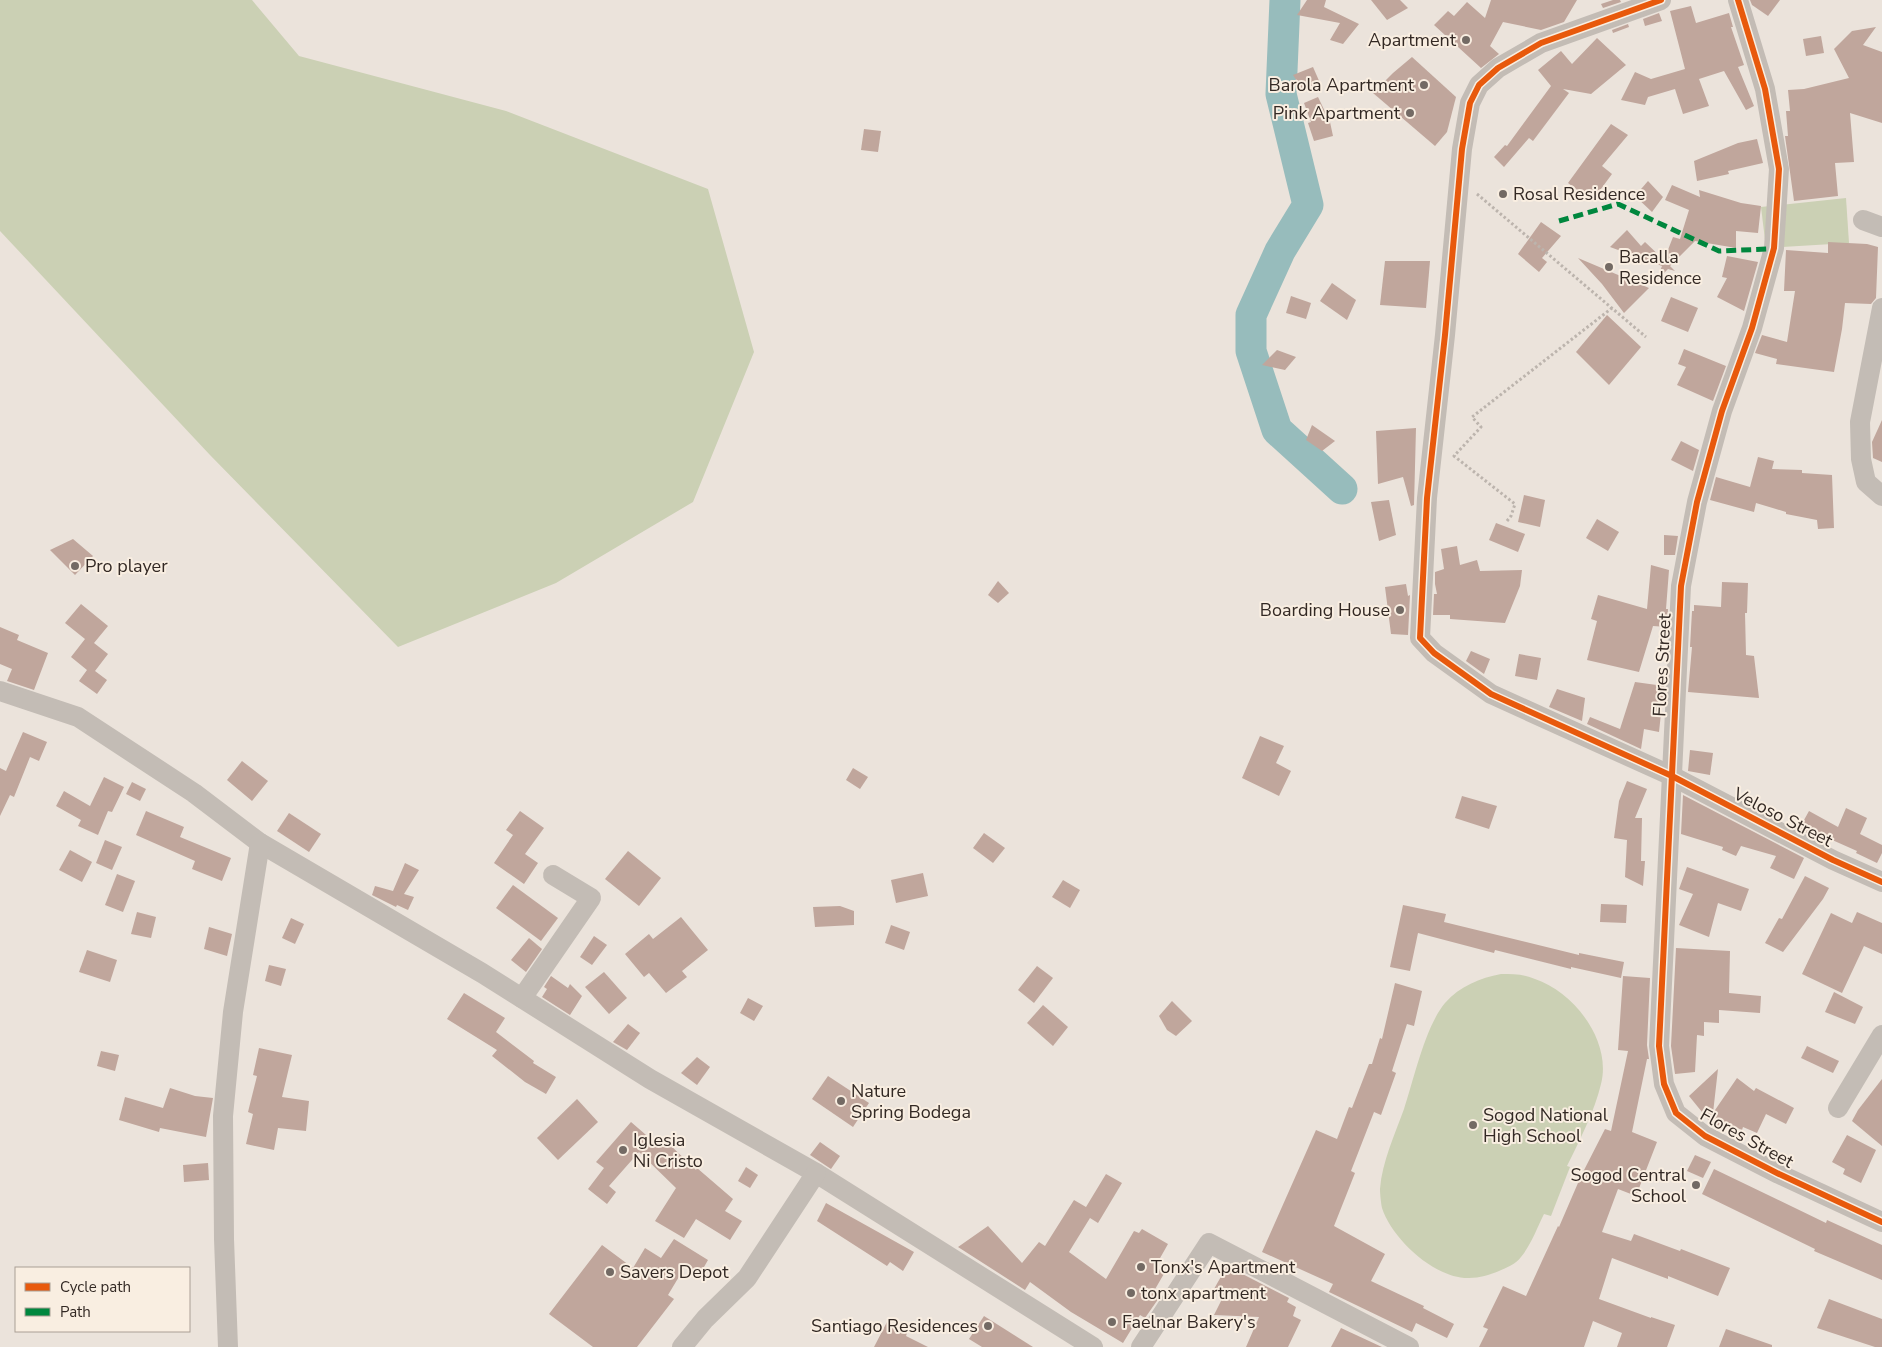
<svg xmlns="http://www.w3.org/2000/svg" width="1882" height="1347" viewBox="0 0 1882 1347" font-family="'Nunito Sans',sans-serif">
<rect width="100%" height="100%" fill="#ebe3db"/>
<g fill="#cbd0b4">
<polygon points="0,0 252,0 299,56 506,111 708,189 754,352 693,502 556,583 398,647 210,455 0,231"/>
<polygon points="1846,198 1849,243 1766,248 1761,207"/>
<path d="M1501,974C1513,974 1524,974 1535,979C1574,992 1612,1041 1601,1084C1595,1110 1579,1142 1567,1166L1570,1167L1551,1216L1544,1214C1537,1228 1531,1245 1521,1257C1516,1264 1506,1268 1499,1271C1489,1275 1480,1278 1469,1278C1435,1279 1392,1239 1382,1208C1381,1203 1380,1194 1380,1189C1382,1162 1395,1134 1404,1109C1414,1079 1425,1027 1445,1003C1460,986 1480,978 1501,974Z"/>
</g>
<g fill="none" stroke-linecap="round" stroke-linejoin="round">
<polyline stroke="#97bcbc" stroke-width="31" points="1285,0 1281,94 1308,205 1280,251 1251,315 1251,351 1277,430 1342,489"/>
</g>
<g fill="#c0a69c">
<polygon points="1307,0 1326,0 1324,7 1359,24 1343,44 1330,40 1340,23 1297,15"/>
<polygon points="1371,0 1400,0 1408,8 1387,20"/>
<polygon points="1491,0 1577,0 1564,22 1541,30 1503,22 1490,46 1499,54 1481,68 1434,25 1448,11 1454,16 1467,2 1485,18"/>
<polygon points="1613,0 1620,0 1621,2 1603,8 1601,4"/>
<polygon points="1750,0 1780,0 1768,16 1752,5"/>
<polygon points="1691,6 1696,23 1729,13 1733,27 1731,27 1744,65 1738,67 1754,106 1746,110 1724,71 1699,79 1709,106 1683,114 1675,89 1648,97 1645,105 1621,100 1635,72 1651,79 1685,69 1670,11"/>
<polygon points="1659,13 1662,21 1645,26 1643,19"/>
<polygon points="1628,24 1629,27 1613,33 1612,30"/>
<polygon points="1876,27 1863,45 1882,52 1882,123 1850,113 1854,162 1835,163 1838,196 1794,201 1785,136 1788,136 1786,111 1790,111 1788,90 1804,89 1849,78 1834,49 1852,31"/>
<polygon points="1821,36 1824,53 1806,56 1803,39"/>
<polygon points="1597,38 1626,65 1591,94 1563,89 1569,93 1533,141 1529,138 1504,167 1494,157 1505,145 1507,146 1551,86 1538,70 1561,51 1572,64"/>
<polygon points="1412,57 1456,97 1447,132 1435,146 1373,93 1393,73"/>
<polygon points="1313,67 1320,83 1302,89 1293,75"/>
<polygon points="1318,97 1330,122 1333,136 1314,141 1308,123 1311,122 1304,103"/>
<polygon points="1611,124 1628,135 1602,166 1612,174 1592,201 1568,183"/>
<polygon points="864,129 881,131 878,152 861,150"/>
<polygon points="1757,139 1763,163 1728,171 1729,174 1697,181 1694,161 1738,143"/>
<polygon points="1648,181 1663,197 1652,212 1635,196"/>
<polygon points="1672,185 1700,197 1699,190 1741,203 1761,206 1758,233 1736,231 1736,248 1695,241 1670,266 1675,271 1668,269 1656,281 1662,266 1610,247 1627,230 1641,246 1645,242 1664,260 1673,237 1680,239 1689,210 1665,200"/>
<polygon points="1541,222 1561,236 1542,258 1547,262 1539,272 1518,254"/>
<polygon points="1828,242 1867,244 1878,247 1876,298 1871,304 1845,303 1842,329 1834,372 1776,364 1777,359 1755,353 1762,335 1787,342 1795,291 1784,291 1786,250 1828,253"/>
<polygon points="1727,256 1758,262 1744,311 1717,297 1727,278 1722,277"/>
<polygon points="1578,258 1649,288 1624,313 1602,284"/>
<polygon points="1385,261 1430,261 1426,308 1380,305"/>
<polygon points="1332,283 1356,300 1347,320 1320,301"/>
<polygon points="1291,296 1311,303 1306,319 1286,313"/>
<polygon points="1671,297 1698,308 1688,332 1661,321"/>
<polygon points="1607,315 1641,347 1609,385 1576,352"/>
<polygon points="1684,349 1726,366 1713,401 1677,385 1686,367 1678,364"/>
<polygon points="1277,350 1296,357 1285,370 1262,365"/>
<polygon points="1882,420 1882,462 1873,458 1872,442"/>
<polygon points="1312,425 1335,441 1322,451 1306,440"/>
<polygon points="1416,428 1414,505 1411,506 1403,477 1378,484 1376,431"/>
<polygon points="1681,441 1699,450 1693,471 1671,460"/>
<polygon points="1758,457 1774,461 1772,469 1802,470 1802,473 1832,475 1834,528 1818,529 1817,520 1786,514 1786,512 1756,503 1754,512 1710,500 1716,477 1750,487"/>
<polygon points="1524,495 1545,500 1540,527 1518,522"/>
<polygon points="1389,500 1396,535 1379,541 1371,502"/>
<polygon points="1597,519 1619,532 1608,551 1586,538"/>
<polygon points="1496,523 1525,534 1518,552 1489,540"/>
<polygon points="1664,535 1678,536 1675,555 1664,555"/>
<polygon points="73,539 93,556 75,575 50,550"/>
<polygon points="1457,546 1460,565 1477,560 1480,571 1522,570 1520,586 1505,623 1450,619 1450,615 1433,615 1434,594 1437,594 1435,584 1435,572 1444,569 1441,549"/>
<polygon points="1651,565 1669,570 1666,609 1668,609 1667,627 1653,626 1639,672 1587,660 1597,621 1591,619 1598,595 1647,609"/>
<polygon points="998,581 1009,593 998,603 988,595"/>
<polygon points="1722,582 1748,583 1747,613 1745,613 1746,655 1754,656 1759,698 1688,692 1692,647 1690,647 1692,611 1694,611 1694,605 1721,607"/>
<polygon points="1406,584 1408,596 1410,595 1408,635 1391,634 1385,587"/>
<polygon points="81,604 108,626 94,643 108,654 95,671 107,680 97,694 79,681 87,670 71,657 85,639 65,623"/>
<polygon points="0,627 19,635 17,640 48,653 34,690 7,681 12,669 0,664"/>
<polygon points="1471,651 1490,659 1484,674 1466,661"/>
<polygon points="1519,654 1541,658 1537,680 1515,676"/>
<polygon points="1635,682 1664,686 1659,732 1644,729 1641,749 1587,724 1590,717 1620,729"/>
<polygon points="1557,689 1585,698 1582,721 1549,707"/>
<polygon points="23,732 47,742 39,761 30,757 14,797 10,795 0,816 0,768 6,771"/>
<polygon points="1260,736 1284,746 1276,763 1291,771 1279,796 1242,778"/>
<polygon points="1690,750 1713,753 1710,775 1688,771"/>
<polygon points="242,761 268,781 252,801 227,780"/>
<polygon points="853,768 868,777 860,789 846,780"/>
<polygon points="104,777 124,787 112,812 108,811 98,835 78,826 81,820 56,806 64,791 90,806"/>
<polygon points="1627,781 1647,789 1635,818 1642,818 1641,861 1645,861 1643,886 1625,877 1627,840 1614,838 1619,801"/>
<polygon points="132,782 146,789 140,801 126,794"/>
<polygon points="1683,795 1804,858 1794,879 1770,868 1776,856 1741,846 1736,856 1722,850 1723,847 1681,834"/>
<polygon points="1462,796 1497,806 1489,829 1455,818"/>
<polygon points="1846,808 1867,818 1860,834 1882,845 1882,853 1877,863 1856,853 1857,851 1821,835 1820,837 1815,835 1814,837 1799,829 1809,811 1838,827"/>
<polygon points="146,811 184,827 180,837 231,858 222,881 192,869 195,861 136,835"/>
<polygon points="520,811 544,828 525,854 538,863 524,884 494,863 513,835 506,830"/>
<polygon points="289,813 321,834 309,852 277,831"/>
<polygon points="984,833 1005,848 993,863 973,848"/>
<polygon points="105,840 122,847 112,870 96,863"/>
<polygon points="70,850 92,862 82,882 59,870"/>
<polygon points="628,851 661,878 639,906 605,879"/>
<polygon points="405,863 419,870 404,894 414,897 408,910 397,905 396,907 372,895 375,886 393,891"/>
<polygon points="1687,867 1749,889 1741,911 1718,903 1709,937 1679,925 1693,894 1679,889"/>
<polygon points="923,873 928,896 896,903 891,880"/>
<polygon points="117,874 135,881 123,912 105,905"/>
<polygon points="1805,876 1829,888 1823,899 1783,952 1765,943 1779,918 1782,919"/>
<polygon points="1063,880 1080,890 1070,908 1052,897"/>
<polygon points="513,885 558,918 541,941 496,908"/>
<polygon points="1601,904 1627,905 1626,923 1600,922"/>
<polygon points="1403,905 1446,914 1444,922 1579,955 1579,953 1624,962 1621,978 1571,967 1571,969 1495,950 1494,953 1418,933 1410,971 1390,967"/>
<polygon points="840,906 854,911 854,925 815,927 813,907"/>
<polygon points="137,912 156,917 151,938 131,934"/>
<polygon points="1857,912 1882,923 1882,954 1864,946 1842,993 1802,974 1831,913 1852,923"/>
<polygon points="681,917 708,950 682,971 687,977 666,993 649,973 644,977 625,954 649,934 653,939"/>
<polygon points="291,918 304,924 295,944 282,938"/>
<polygon points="891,925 910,932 904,950 885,943"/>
<polygon points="209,927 232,934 227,956 204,949"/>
<polygon points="594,936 607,945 592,965 580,957"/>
<polygon points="529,938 542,949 526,972 511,960"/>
<polygon points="1676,948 1730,951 1729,993 1761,996 1760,1013 1719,1010 1719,1023 1704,1022 1704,1036 1697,1035 1695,1072 1675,1074 1671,1046"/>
<polygon points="87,950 117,960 110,982 79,972"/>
<polygon points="269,965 286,969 281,986 265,981"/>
<polygon points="1037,966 1053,978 1034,1003 1018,990"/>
<polygon points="604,972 627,998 609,1014 585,987"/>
<polygon points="551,976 568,988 570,984 582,996 570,1015 542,997 547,989 544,987"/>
<polygon points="1623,976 1650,978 1647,1045 1649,1059 1647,1059 1632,1132 1657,1142 1636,1196 1618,1189 1602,1232 1631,1241 1634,1234 1680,1251 1681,1249 1730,1268 1718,1296 1668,1276 1668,1279 1612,1258 1599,1299 1651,1318 1651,1317 1675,1325 1667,1347 1617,1347 1622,1333 1593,1321 1584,1347 1479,1347 1488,1329 1483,1327 1503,1286 1526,1296 1558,1226 1559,1227 1581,1176 1605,1129 1611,1131 1628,1051 1618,1050"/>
<polygon points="1395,983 1422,991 1414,1026 1407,1024 1392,1071 1396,1073 1381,1115 1374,1112 1351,1171 1355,1173 1334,1226 1385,1254 1371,1281 1424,1306 1423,1308 1454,1324 1447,1338 1416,1323 1412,1332 1329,1292 1333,1284 1262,1252 1316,1130 1337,1139 1349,1107 1352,1108 1369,1064 1372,1064 1380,1038 1382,1039"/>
<polygon points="1834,992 1863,1007 1855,1024 1825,1012"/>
<polygon points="464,993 505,1018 496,1032 534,1061 533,1063 556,1077 546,1094 525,1082 492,1056 497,1050 447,1019"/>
<polygon points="748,998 763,1006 754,1021 740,1013"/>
<polygon points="1172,1001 1192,1021 1176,1036 1167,1030 1159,1016"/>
<polygon points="1043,1005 1068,1027 1053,1046 1027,1023"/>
<polygon points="628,1024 640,1033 627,1050 613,1042"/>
<polygon points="1807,1046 1839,1061 1833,1073 1801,1058"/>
<polygon points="259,1048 292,1055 282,1097 309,1101 306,1131 278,1128 274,1150 246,1144 253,1114 248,1112 257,1076 253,1075"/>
<polygon points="101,1051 119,1055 115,1071 97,1066"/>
<polygon points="697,1057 710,1067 697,1085 681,1073"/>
<polygon points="1718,1069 1713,1113 1737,1078 1754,1091 1756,1088 1794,1108 1786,1124 1766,1114 1757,1133 1743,1127 1742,1130 1726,1123 1719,1130 1715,1128 1689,1096"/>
<polygon points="828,1076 869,1103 853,1127 812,1099"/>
<polygon points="1882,1079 1882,1146 1852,1121 1858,1110"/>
<polygon points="170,1088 195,1096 213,1098 206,1137 160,1128 159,1132 119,1120 125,1097 163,1108"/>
<polygon points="577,1099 598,1122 558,1160 537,1138"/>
<polygon points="631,1122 660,1147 666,1141 696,1170 697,1168 733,1199 725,1211 742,1221 730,1240 696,1219 684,1238 655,1221 676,1188 639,1152 609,1186 616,1192 607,1204 588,1189 604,1168 596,1162"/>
<polygon points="1847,1135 1876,1150 1861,1183 1843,1174 1845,1169 1832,1162"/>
<polygon points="820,1142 840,1156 831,1169 810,1155"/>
<polygon points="1695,1155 1711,1162 1703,1178 1687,1171"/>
<polygon points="208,1163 209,1180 184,1182 183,1165"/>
<polygon points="746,1167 758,1175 750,1188 738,1181"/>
<polygon points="1714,1169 1826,1223 1827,1220 1882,1245 1882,1280 1814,1251 1815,1249 1702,1194"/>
<polygon points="1106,1174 1122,1183 1098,1223 1090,1218 1069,1252 1106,1279 1134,1231 1139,1233 1142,1229 1168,1244 1155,1267 1165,1272 1154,1291 1161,1295 1145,1318 1140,1315 1123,1343 1071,1312 1030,1282 1025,1290 958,1247 988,1226 1022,1263 1039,1242 1045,1246 1074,1200 1086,1207"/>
<polygon points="826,1203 914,1252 903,1271 890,1262 887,1266 817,1221"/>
<polygon points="674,1239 708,1260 700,1274 686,1265 668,1295 674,1299 637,1347 593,1347 549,1314 602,1245 633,1268 645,1248 661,1258"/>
<polygon points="1227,1266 1289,1298 1287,1302 1296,1307 1293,1316 1301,1320 1288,1347 1246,1347 1259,1317 1214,1315 1224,1295 1214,1289"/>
<polygon points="1829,1299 1882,1319 1882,1347 1875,1347 1817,1328"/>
<polygon points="984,1316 1033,1347 982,1347 969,1339"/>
<polygon points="887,1322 907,1333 906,1336 928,1347 874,1347"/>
<polygon points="1341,1328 1382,1347 1331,1347"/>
<polygon points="1726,1329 1772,1345 1772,1347 1719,1347"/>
</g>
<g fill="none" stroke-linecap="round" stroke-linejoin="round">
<g stroke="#bcb4ad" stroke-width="3" stroke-dasharray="2.5 2.5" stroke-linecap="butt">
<polyline points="1477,194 1646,337"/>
<polyline points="1507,521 1511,516 1515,504 1454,456 1481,427 1472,417 1612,308"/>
</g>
<g stroke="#c3bcb5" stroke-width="20">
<polyline points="1661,0 1541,43 1498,68 1479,85 1470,103 1462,149 1445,335 1427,498 1420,638 1434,653 1491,694 1672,776 1833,860 1882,882"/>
<polyline points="1738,0 1765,89 1779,169 1774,248 1752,328 1722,411 1697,502 1681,586 1659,1046 1664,1084 1676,1113 1705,1136 1779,1174 1882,1222"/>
<polyline points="1863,220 1882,227"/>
<polyline points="1882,308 1860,422 1861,459 1866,482 1882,496"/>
<polyline points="0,691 78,717 194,793 260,843 482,973 650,1079 816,1173 1093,1347"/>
<polyline points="522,998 591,898 553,875"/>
<polyline points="1838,1108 1882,1035"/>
<polyline points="228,1347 224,1239 223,1116 233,1012 260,843"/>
<polyline points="682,1347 705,1319 747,1278 816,1173"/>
<polyline points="1141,1347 1209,1243 1409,1347"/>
</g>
<polyline stroke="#00873e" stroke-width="5" stroke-dasharray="10 5" stroke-linecap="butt" points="1559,221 1618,204 1719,251 1768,249"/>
<g stroke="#f9eee1" stroke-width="9">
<g id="cycleway">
<polyline points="1661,0 1541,43 1498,68 1479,85 1470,103 1462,149 1445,335 1427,498 1420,638 1434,653 1491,694 1672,776 1833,860 1882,882"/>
<polyline points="1738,0 1765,89 1779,169 1774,248 1752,328 1722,411 1697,502 1681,586 1659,1046 1664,1084 1676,1113 1705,1136 1779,1174 1882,1222"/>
</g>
</g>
<use href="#cycleway" stroke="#e8590c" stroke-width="6"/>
</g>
<g fill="#736a64" stroke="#f9eee1" stroke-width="2">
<circle cx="1466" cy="40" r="5"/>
<circle cx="1424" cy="85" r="5"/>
<circle cx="1410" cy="113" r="5"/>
<circle cx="1503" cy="194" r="5"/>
<circle cx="1609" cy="267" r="5"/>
<circle cx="75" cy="566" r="5"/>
<circle cx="1400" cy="610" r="5"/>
<circle cx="841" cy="1101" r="5"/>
<circle cx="1473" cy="1125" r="5"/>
<circle cx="623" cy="1150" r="5"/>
<circle cx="1696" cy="1185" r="5"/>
<circle cx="1141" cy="1267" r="5"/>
<circle cx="610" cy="1272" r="5"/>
<circle cx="1131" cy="1293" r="5"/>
<circle cx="1112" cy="1322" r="5"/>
<circle cx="988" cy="1326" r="5"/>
</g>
<g text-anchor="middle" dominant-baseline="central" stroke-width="4" stroke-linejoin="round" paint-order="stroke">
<g font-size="18" fill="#332924" stroke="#f9eee1" text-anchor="start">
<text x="1456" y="40" text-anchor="end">Apartment</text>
<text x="1414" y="85" text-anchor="end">Barola Apartment</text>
<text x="1400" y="113" text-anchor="end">Pink Apartment</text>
<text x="1513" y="194">Rosal Residence</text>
<text x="1619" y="257">Bacalla<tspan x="1619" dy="21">Residence</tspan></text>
<text x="85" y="566">Pro player</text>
<text x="1390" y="610" text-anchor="end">Boarding House</text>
<text x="851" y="1091">Nature<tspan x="851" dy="21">Spring Bodega</tspan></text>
<text x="1483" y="1115">Sogod National<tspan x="1483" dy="21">High School</tspan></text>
<text x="633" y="1140">Iglesia<tspan x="633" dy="21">Ni Cristo</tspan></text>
<text x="1686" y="1175" text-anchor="end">Sogod Central<tspan x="1686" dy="21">School</tspan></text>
<text x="1151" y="1267">Tonx's Apartment</text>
<text x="620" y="1272">Savers Depot</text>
<text x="1141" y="1293">tonx apartment</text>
<text x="1122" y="1322">Faelnar Bakery's</text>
<text x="978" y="1326" text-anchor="end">Santiago Residences</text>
</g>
<g font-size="18" fill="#332924" stroke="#f9eee1">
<text transform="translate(1662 665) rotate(-87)">Flores Street</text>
<text transform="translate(1783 817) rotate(27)">Veloso Street</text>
<text transform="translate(1747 1138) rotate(29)">Flores Street</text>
</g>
</g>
<rect x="15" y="1267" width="175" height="65" fill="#f9eee1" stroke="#aa9f95"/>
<rect x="25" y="1283" width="25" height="8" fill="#e8590c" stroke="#aa9f95"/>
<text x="60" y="1292" font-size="15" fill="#332924">Cycle path</text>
<rect x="25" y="1308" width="25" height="8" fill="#00873e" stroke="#aa9f95"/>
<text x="60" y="1317" font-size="15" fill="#332924">Path</text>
</svg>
